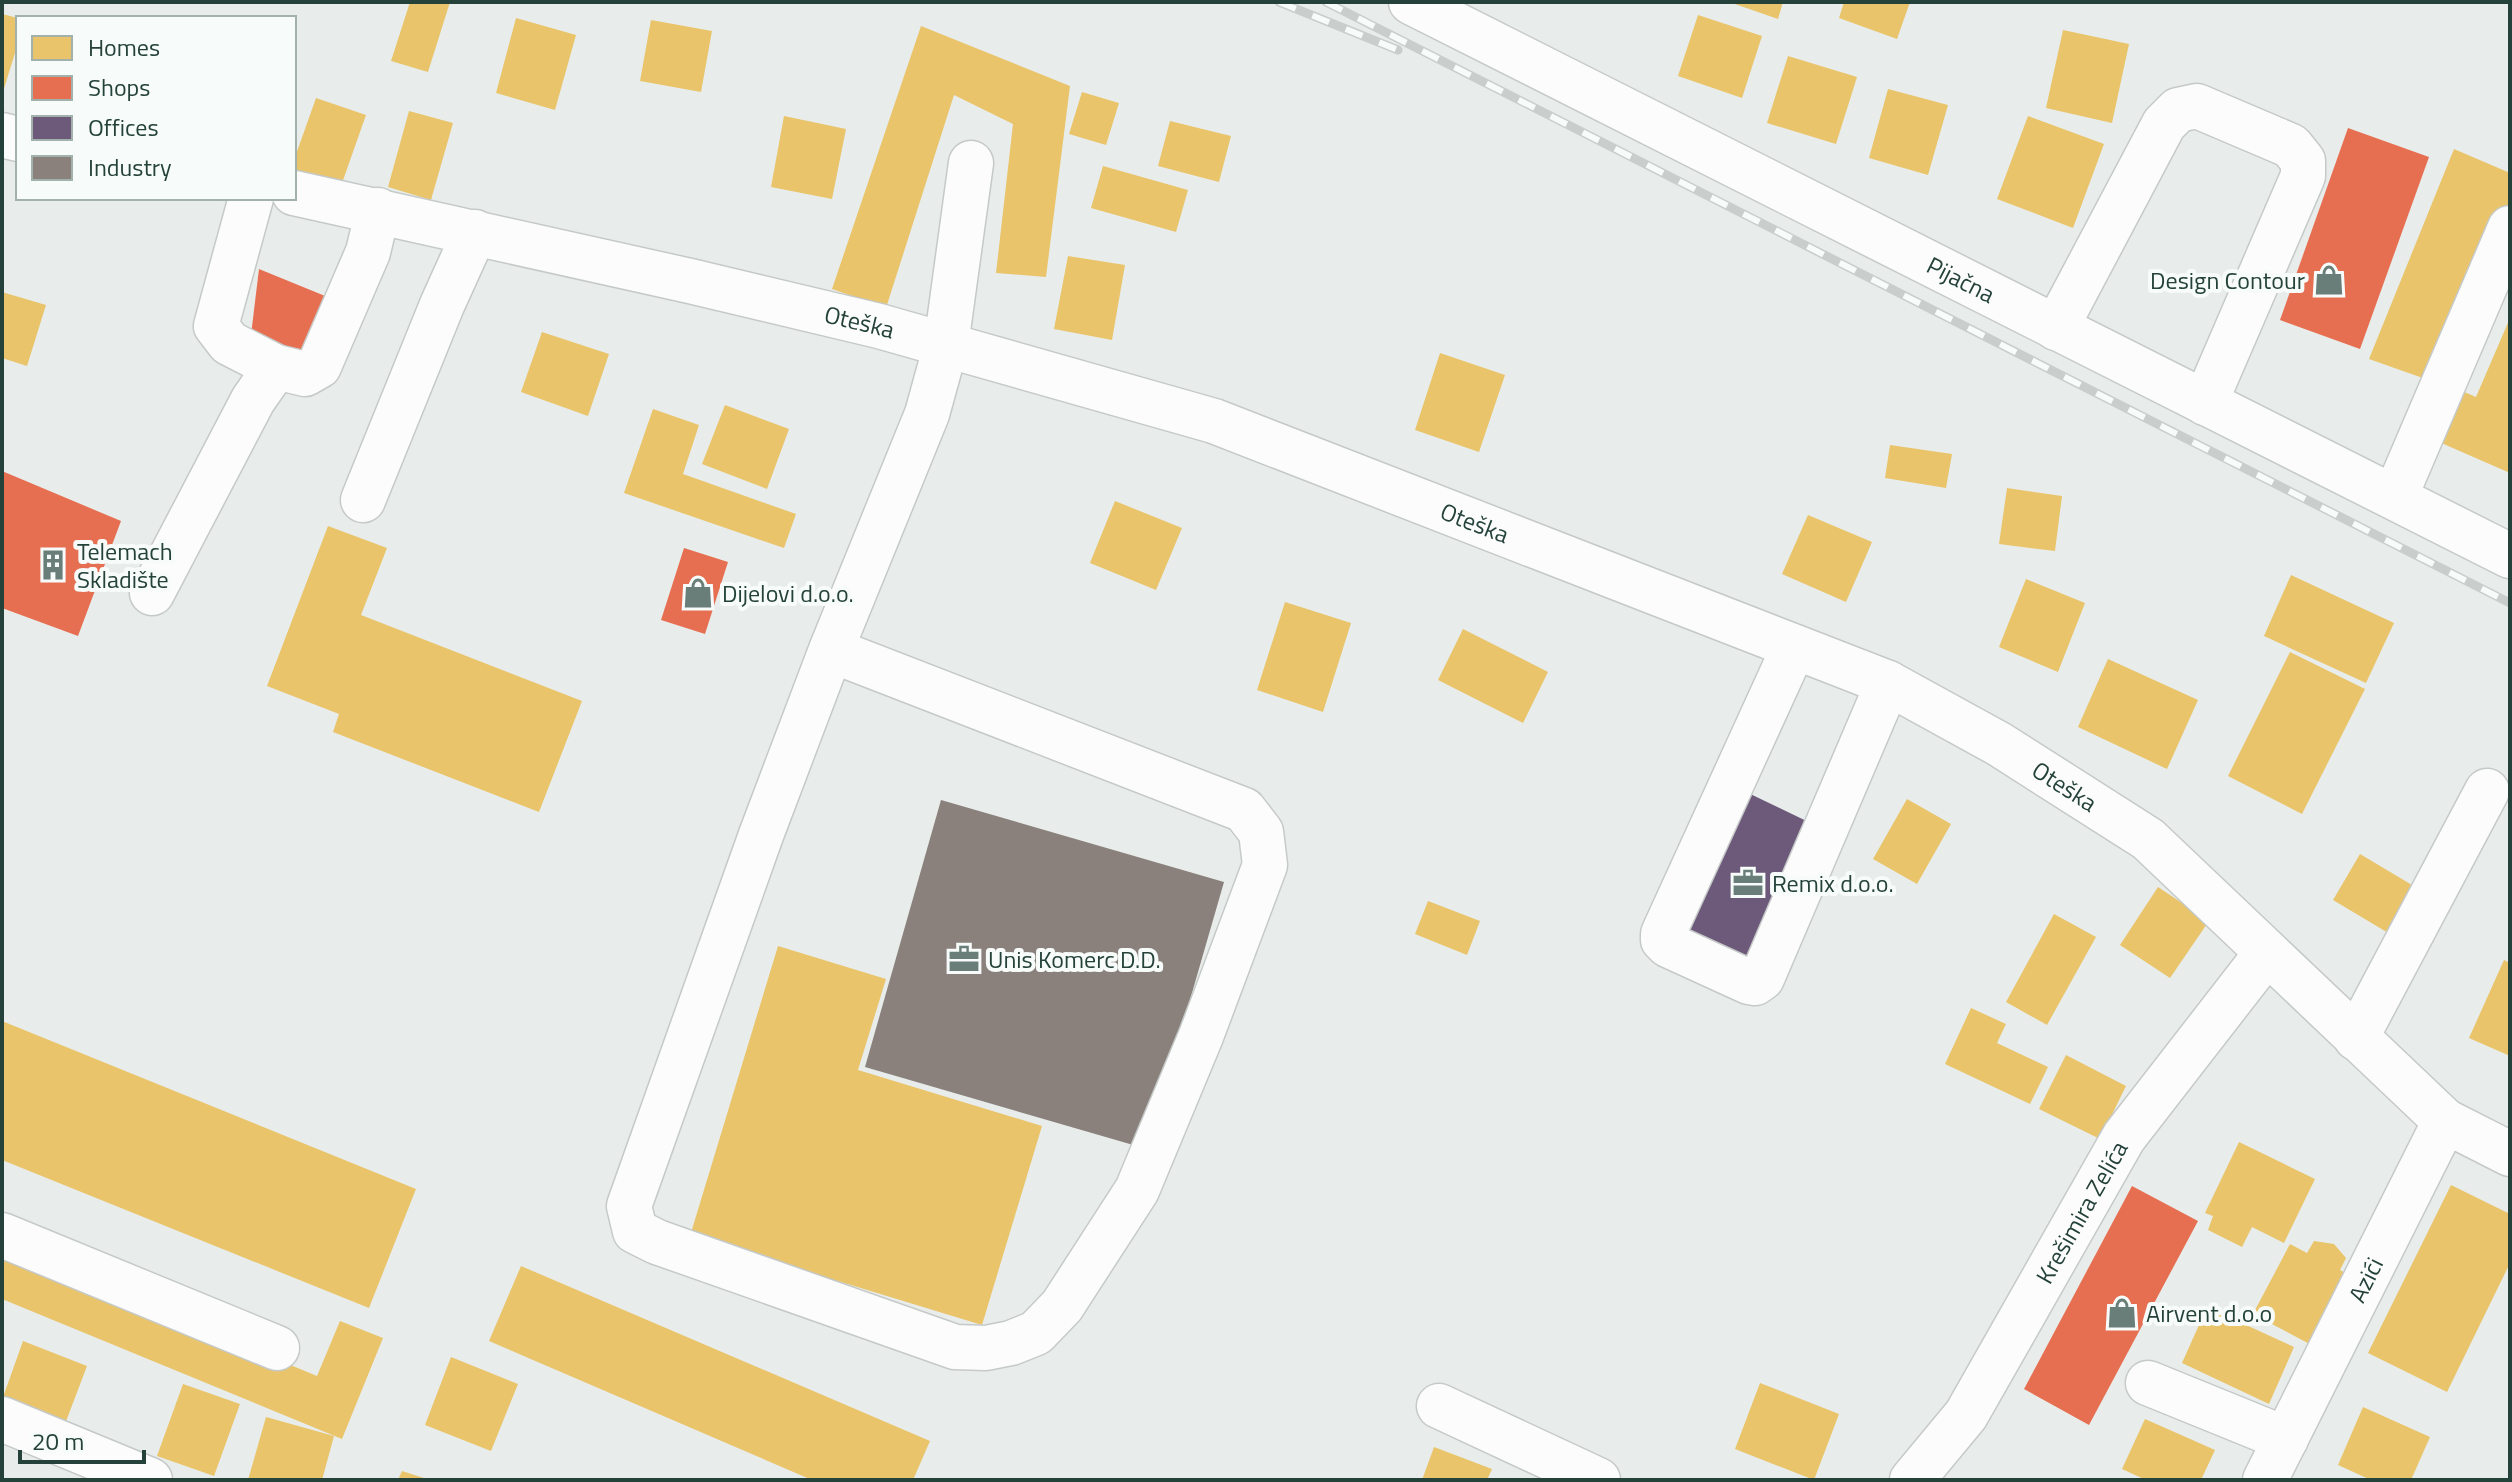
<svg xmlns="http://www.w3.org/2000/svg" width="2512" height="1482" viewBox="0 0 2512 1482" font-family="'Titillium Web',sans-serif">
<rect width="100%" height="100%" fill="#e8edeb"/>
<g fill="#e9c46a">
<polygon points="410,2 450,2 428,72 391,61"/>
<polygon points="1729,2 1783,2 1778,19"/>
<polygon points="1844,2 1910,2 1897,39 1839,18"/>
<polygon points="2,14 18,18 18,43 3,92"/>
<polygon points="1698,15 1762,36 1742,98 1678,76"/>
<polygon points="516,18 576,35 555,110 496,93"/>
<polygon points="651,20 712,31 701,92 640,81"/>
<polygon points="921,26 1070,86 1046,277 996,273 1013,124 954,95 886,308 832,289"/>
<polygon points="2063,30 2129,44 2112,123 2046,108"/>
<polygon points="1788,56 1857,77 1836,144 1767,123"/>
<polygon points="1888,89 1948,105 1928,175 1869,158"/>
<polygon points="1082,92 1119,103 1106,145 1069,134"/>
<polygon points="316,98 366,115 341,186 294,170 294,160"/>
<polygon points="409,111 453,123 431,200 388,187"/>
<polygon points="784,116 846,129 832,199 771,187"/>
<polygon points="2028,116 2104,144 2073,228 1997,199"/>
<polygon points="1170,121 1231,136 1219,182 1158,166"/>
<polygon points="2454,149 2510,173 2510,201 2434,382 2369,359"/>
<polygon points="1103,166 1188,190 1176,232 1091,208"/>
<polygon points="1068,256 1125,265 1112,340 1054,329"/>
<polygon points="2,292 46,305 27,366 2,358"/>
<polygon points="2510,318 2510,473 2439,442 2462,391 2476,397"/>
<polygon points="542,332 609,354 588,416 521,392"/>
<polygon points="1440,353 1505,375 1479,452 1415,430"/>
<polygon points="725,405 789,429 767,489 702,464"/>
<polygon points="653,409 699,425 683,474 796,514 784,548 624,493"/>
<polygon points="1890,445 1952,454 1946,488 1885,478"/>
<polygon points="2007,488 2062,496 2055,551 1999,544"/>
<polygon points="1115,501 1182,528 1156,590 1090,563"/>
<polygon points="1808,515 1872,542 1846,602 1782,574"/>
<polygon points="328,526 387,548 361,615 582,701 539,812 333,732 339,714 267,686"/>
<polygon points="2291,575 2394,623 2366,683 2264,636"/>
<polygon points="2026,579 2085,603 2058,672 1999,647"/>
<polygon points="1285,602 1351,623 1323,712 1257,690"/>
<polygon points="1463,629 1548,672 1523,723 1438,680"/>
<polygon points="2290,652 2365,689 2302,814 2228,776"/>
<polygon points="2108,659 2198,700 2167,769 2078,727"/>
<polygon points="1907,799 1951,824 1917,884 1873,859"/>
<polygon points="2360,854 2417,888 2390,934 2333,900"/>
<polygon points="2158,887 2209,921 2170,978 2120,945"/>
<polygon points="1428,901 1480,921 1467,955 1415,934"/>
<polygon points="2054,914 2096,937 2047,1025 2006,1002"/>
<polygon points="778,946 886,979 858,1070 1042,1126 982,1325 690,1236"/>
<polygon points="2504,960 2510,963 2510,1056 2469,1038"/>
<polygon points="1971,1008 2006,1024 1997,1043 2048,1067 2030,1104 1945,1064"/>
<polygon points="2,1021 416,1189 369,1308 2,1160"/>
<polygon points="2066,1055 2126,1086 2100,1139 2039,1109"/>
<polygon points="2239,1142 2315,1179 2284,1243 2252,1227 2242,1247 2208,1230 2213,1216 2205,1213"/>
<polygon points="2451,1185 2510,1214 2510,1263 2447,1392 2368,1353"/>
<polygon points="2314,1241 2334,1244 2346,1258 2340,1270 2354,1278 2317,1348 2253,1314 2290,1244 2307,1253"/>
<polygon points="2,1246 317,1376 340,1321 383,1338 342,1439 2,1299"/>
<polygon points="521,1266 930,1441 913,1480 812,1480 489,1341"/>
<polygon points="2207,1307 2294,1347 2269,1404 2182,1363"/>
<polygon points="23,1341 87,1366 65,1424 2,1400"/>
<polygon points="451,1357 518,1384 491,1451 425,1425"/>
<polygon points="1760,1383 1839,1414 1814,1480 1735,1449"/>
<polygon points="183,1384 240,1404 214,1476 157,1456"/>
<polygon points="2363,1407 2430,1437 2411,1480 2371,1480 2338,1465"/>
<polygon points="266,1417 334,1436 322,1480 248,1480"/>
<polygon points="2145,1419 2215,1450 2201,1480 2146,1480 2122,1469"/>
<polygon points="1434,1447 1492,1469 1487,1480 1422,1480"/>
<polygon points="402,1471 427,1479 427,1480 398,1480"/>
</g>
<g fill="#e76f51">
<polygon points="2348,128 2429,157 2360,349 2280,320"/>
<polygon points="259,269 330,298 314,363 250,343"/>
<polygon points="2,471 121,521 78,636 2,608"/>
<polygon points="684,548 728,562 705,634 661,620"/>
<polygon points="2132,1186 2198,1221 2089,1425 2024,1389"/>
</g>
<polygon fill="#6d597a" points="1742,790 1823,829 1754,975 1672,936"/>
<polygon fill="#8a817c" points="941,800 1224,882 1147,1149 865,1067"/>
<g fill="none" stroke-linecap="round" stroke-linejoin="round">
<g stroke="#c5cac8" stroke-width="47">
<g id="minor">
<path id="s1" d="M1411,2L2510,556"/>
<polyline points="2,135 18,139"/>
<path id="s2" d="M294,193L690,281L879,326L1214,421L1888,683L1999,744L2148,839L2445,1121L2510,1154"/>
<polyline points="251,198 216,326 229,343 276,367"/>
<polyline points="2056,328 2164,124 2178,110 2197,106 2291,146 2303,161 2303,176 2205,403"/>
<polyline points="2395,497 2510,228"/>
<polyline points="363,500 442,305 475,232"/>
<polyline points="152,593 253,400 276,367 305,374 319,366 368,252 378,210"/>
<polyline points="1794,647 1663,934 1663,940 1668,945 1749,982 1755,983 1762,978 1888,683"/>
<polyline points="831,650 1244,810 1261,832 1265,865 1201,1036 1137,1190 1062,1306 1036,1333 1011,1343 986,1348 955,1347 657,1242 635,1231 629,1206 761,835 831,650 927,414 946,345 971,163"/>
<polyline points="2356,1038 2487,791"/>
<polyline points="2,1235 277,1348"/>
<polyline points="2148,1383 2286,1439"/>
<polyline points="1439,1406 1598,1480"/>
<polyline points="2,1419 150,1480"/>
<path id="s3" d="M1912,1480L1966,1415L2124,1137L2266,954"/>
<path id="s4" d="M2265,1480L2445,1121"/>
</g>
</g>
<use href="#minor" stroke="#fcfcfc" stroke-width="44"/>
<g stroke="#c9cdcc" stroke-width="9">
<g id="rail">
<polyline points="1279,2 1398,50"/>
<polyline points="1326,2 2510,603"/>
</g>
</g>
<use href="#rail" stroke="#f7fbf9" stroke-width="6" stroke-dasharray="18" stroke-linecap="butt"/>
</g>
<defs>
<g id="shop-bare" transform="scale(2.4)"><path d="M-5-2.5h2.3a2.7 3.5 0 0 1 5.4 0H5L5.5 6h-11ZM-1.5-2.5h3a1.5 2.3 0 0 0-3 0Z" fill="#697e78" stroke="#f7fbf9" stroke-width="2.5" paint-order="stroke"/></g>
<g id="building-bare" transform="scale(2.4)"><path d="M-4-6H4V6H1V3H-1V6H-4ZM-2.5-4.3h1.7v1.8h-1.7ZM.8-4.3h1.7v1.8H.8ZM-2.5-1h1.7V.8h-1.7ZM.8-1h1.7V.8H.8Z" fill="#697e78" stroke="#f7fbf9" stroke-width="2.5" paint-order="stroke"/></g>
<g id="office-bare" transform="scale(2.4)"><path d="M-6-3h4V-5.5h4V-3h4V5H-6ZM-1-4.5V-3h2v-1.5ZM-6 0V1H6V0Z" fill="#697e78" stroke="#f7fbf9" stroke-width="2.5" paint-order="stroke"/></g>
</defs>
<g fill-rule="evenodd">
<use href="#shop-bare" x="2329" y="280"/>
<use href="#building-bare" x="53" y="565"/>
<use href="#shop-bare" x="698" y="593"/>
<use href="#office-bare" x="1748" y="883"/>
<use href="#office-bare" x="964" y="959"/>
<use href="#shop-bare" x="2122" y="1313"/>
</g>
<g text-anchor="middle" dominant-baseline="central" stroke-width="8" stroke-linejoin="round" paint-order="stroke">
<g font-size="24" fill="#24423a" stroke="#f7fbf9">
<text stroke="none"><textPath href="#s1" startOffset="616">Pijačna</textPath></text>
<text stroke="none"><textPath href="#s2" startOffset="580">Oteška</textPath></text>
<text stroke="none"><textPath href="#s2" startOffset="1228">Oteška</textPath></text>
<text stroke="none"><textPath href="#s2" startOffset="1876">Oteška</textPath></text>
<text stroke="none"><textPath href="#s3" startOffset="318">Krešimira Zelića</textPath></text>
<text stroke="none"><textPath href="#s4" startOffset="224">Azići</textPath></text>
</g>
<g font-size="24" fill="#24423a" stroke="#f7fbf9" text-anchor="start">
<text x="2305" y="280" text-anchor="end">Design Contour</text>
<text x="77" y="551">Telemach<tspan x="77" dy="28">Skladište</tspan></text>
<text x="722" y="593">Dijelovi d.o.o.</text>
<text x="1772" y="883">Remix d.o.o.</text>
<text x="988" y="959">Unis Komerc D.D.</text>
<text x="2146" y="1313">Airvent d.o.o</text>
</g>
</g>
<rect width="2512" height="1482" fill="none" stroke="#24423a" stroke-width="8"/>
<rect x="16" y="16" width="280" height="184" fill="#f7fbf9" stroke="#a3b1ad" stroke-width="2"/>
<rect x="32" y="36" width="40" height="24" fill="#e9c46a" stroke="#a3b1ad" stroke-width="2"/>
<text x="88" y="56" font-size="24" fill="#24423a">Homes</text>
<rect x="32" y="76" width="40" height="24" fill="#e76f51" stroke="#a3b1ad" stroke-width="2"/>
<text x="88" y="96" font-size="24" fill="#24423a">Shops</text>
<rect x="32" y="116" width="40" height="24" fill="#6d597a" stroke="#a3b1ad" stroke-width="2"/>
<text x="88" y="136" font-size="24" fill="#24423a">Offices</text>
<rect x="32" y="156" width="40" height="24" fill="#8a817c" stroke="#a3b1ad" stroke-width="2"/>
<text x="88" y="176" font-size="24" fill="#24423a">Industry</text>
<path d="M20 1450v12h124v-12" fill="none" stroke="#24423a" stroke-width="4"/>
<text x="32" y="1450" font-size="24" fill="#24423a" stroke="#f7fbf9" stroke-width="6" paint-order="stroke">20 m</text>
</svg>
